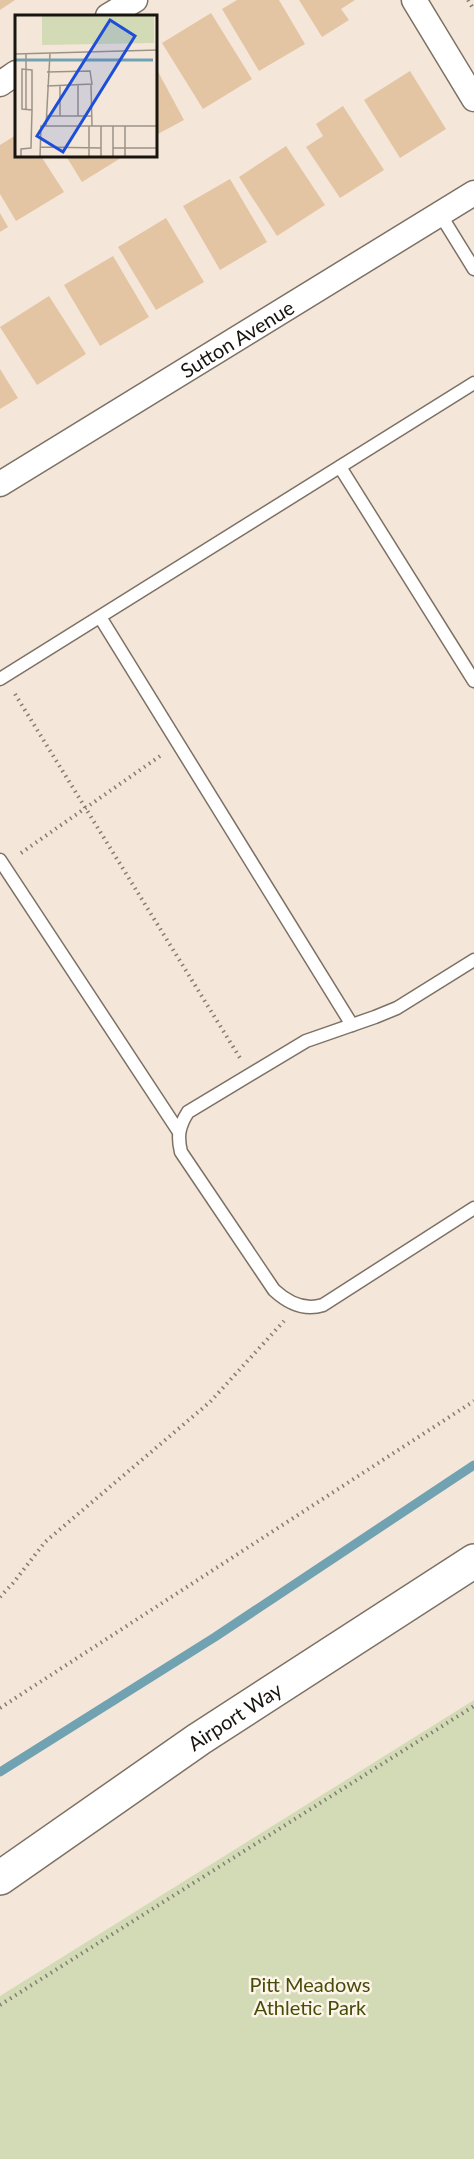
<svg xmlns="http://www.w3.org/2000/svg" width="474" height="2159" viewBox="0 0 474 2159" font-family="Lato,sans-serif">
<rect width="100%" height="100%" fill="#f4e7d9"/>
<polygon fill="#d3dbb6" points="474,1700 474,2159 0,2159 0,1996"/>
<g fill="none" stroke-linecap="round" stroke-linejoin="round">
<polyline stroke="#70a2b1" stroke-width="9" points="0,1772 215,1637 474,1465"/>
</g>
<g fill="#e3c5a3">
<polygon points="0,0 15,0 0,10"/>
<polygon points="237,0 279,0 305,44 259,71 222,9"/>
<polygon points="299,0 355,0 341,9 349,20 322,37"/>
<polygon points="211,13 252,79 203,109 162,43"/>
<polygon points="156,68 184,120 156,135"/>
<polygon points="410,71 446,129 400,158 364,100"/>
<polygon points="343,106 384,170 340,198 306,147 323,136 316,124"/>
<polygon points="16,135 16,156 41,156 64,192 16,221 0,194 0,145"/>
<polygon points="286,146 325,205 277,236 239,177"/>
<polygon points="66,156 124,156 82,182"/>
<polygon points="230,179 267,242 220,270 183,206"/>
<polygon points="0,213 8,227 0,232"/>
<polygon points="166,218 204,282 156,310 118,247"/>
<polygon points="113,256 149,317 100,346 64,285"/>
<polygon points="49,296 86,354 37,385 0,327"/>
<polygon points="0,369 18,398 0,409"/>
</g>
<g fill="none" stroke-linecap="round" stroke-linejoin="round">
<g stroke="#7c7164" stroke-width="15">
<g id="lane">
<polyline points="440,214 474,269"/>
<polyline points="340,467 474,681"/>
<polyline points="100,617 352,1025"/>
<polyline points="0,679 474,383"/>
<polyline points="0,860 179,1132"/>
<path d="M474,960L397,1008L375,1017L306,1041L188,1112C179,1126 177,1136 181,1152L274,1290C288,1303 304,1311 323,1305L474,1208"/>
</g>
</g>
<g stroke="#7c7164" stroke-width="27">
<g id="street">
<polyline points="414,0 474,99"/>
<polyline points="108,16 135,0"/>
<polyline points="0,84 16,73"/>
<path id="s1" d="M0,484L474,193"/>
</g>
</g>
<g stroke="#7c7164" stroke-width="36">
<g id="secondary">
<path id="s2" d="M0,1878L199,1739L474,1561"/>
</g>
</g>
<g stroke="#857d73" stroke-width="4" stroke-dasharray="1.5 4.5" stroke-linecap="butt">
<polyline points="468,0 474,10"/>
<polyline points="15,694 240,1058"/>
<polyline points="21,853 163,754"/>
<polyline points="0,1597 14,1582 45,1542 210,1402 284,1321"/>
<polyline points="0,1708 474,1401"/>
<polyline points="0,2005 474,1706"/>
</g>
<use href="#lane" stroke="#fff" stroke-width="12"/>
<use href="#street" stroke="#fff" stroke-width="24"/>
<use href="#secondary" stroke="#fff" stroke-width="33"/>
</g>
<g text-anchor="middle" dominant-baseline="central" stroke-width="5" stroke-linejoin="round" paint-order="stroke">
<g font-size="20" fill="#18140f" stroke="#fff4e9">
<text stroke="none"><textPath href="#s1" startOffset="278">Sutton Avenue</textPath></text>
<text stroke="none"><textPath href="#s2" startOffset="285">Airport Way</textPath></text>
</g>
<g font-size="20" fill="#454e09" stroke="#fff4e9">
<text x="310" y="1984">Pitt Meadows<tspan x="310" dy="23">Athletic Park</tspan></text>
</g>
</g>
<g transform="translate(15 15)">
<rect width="142" height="142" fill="#f4e7d9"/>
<path d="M27,0H139V28L27,30Z" fill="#d3dbb6"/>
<path fill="none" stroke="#70a2b1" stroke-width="3" d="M0,45H138"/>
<path fill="none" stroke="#9c9388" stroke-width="1.5" d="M142,0V142M0,39L143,35M11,39V94M45,70V101M76,70L77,111M32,71L77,69L75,56L32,57M31,101H77M63,101V70M31,111L35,38M74,111V142M86,111V142M98,111V142M26,132L86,133M98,133H142M6,142V134L16,133L17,95V55L7,54V94L17,95M25,142L26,111H142M110,142V111"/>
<path fill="#1d4ed8" fill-opacity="0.15" stroke="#1d4ed8" stroke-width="3" d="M95,5L120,21L48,137L22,121Z"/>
<rect width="142" height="142" fill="none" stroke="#18140f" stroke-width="3"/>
</g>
</svg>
